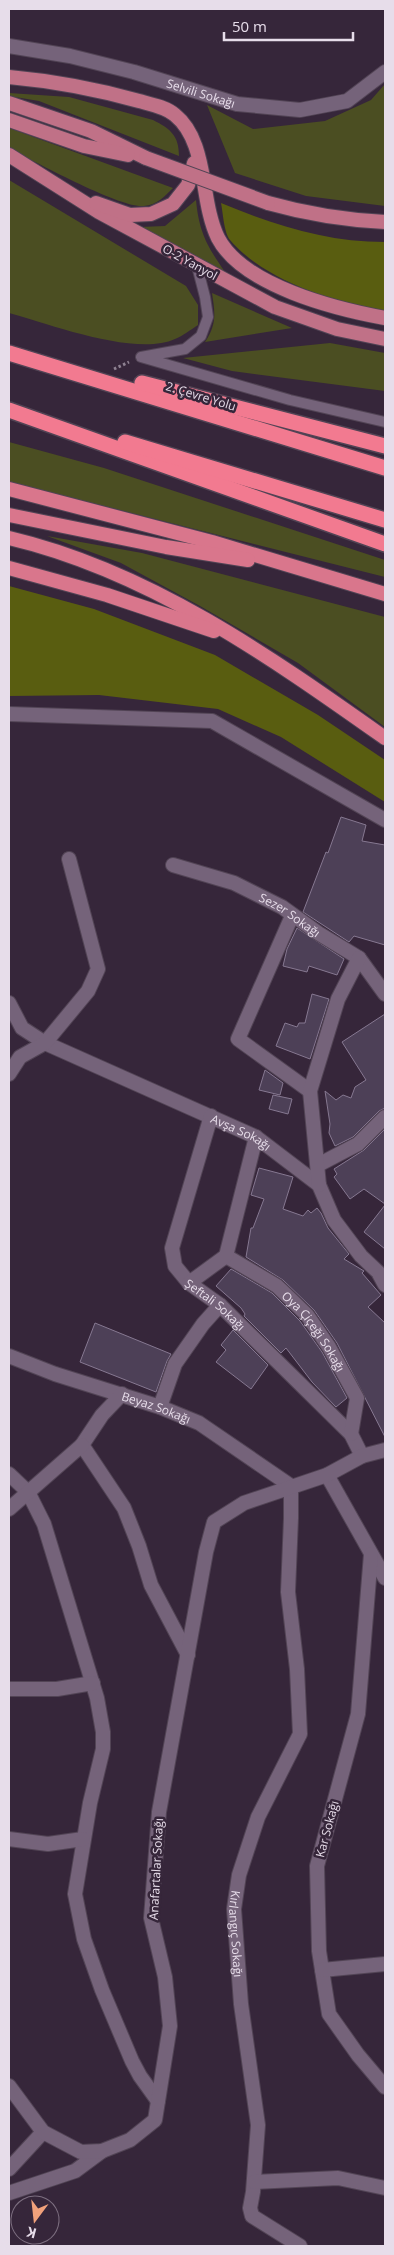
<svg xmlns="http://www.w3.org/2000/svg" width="394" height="2255" viewBox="0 0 394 2255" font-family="'Open Sans',sans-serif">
<rect width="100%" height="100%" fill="#36263a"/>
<g fill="#4b4e22">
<polygon points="385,84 385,206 306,196 235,173 207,105 253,129 325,121 371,100"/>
<path d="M9,93L69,97L153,120C171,129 179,136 179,156L39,101L9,96Z"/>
<path d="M9,128L173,188C165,196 157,205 144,206C121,209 35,161 9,149Z"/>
<path d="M9,180L186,286L198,305V325C190,330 183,336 175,339C136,357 49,324 9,313Z"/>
<path d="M196,200C199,232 207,246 225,272L140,227L165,226Z"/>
<path d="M212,293L292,328L205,342C217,324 215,313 212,293Z"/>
<polygon points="330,343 385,353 385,391 232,371 183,358"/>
<polygon points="9,442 104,468 385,560 385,577 9,482"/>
<polygon points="47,536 142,553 385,617 385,727 298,663 200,606 121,563"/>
</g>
<g fill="#595d10">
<path d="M221,203C274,225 327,242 385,242V312C335,303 264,280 230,240C224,233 223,213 221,203Z"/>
<polygon points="9,586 94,609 215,655 318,715 385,760 385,802 281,737 218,709 99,695 9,696"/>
</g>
<g fill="#4d4057" stroke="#867891">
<polygon points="341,817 366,825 362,841 385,845 385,945 354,936 349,942 303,912 326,852 328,853"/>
<polygon points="297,928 344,959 337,975 309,966 307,972 283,966 287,949"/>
<polygon points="312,994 329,999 310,1059 276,1046 285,1023 297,1027 299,1023 305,1023"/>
<polygon points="385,1014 385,1108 379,1111 353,1137 335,1146 329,1133 330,1124 325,1091 336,1100 343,1095 351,1098 355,1087 366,1080 342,1042"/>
<polygon points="265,1070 283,1083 280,1095 259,1090"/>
<polygon points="273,1095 292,1099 288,1114 269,1109"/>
<polygon points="385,1129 385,1204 364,1189 350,1199 334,1177 337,1174 334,1169 364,1150"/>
<polygon points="259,1168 293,1177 283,1209 303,1216 308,1210 311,1213 317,1208 321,1213 328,1228 349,1254 344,1259 364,1271 362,1273 381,1295 368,1307 385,1323 385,1437 337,1343 314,1310 283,1280 246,1257 251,1228 253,1228 264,1199 251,1195"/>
<polygon points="385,1205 385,1249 364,1232"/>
<polygon points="231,1269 272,1293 300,1321 322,1352 347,1398 336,1407 312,1382 286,1348 281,1353 244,1316 245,1314 241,1308 216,1286"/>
<polygon points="95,1323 171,1354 167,1361 156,1392 80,1362"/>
<polygon points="233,1330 268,1365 251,1389 216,1362 226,1350 221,1345"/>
</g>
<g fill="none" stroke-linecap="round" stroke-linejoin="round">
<g stroke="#524455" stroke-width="12">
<polyline id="service" points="197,266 205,297 208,317 201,336 185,349 141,357 290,400 385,422"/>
</g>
<g stroke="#524455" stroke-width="16">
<g id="minor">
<path id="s1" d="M9,46L70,56L134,72L237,104L300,110L347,101L385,72"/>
<polyline points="9,714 212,721 385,820"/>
<path id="s2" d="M173,865L234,883L282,907L318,933L359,958L385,994"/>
<polyline points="292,916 238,1039 310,1091"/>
<path id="s3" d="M9,1003L22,1028L45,1043L256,1137L319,1185L334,1220L361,1256L378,1272L385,1285"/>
<polyline points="9,1074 20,1057 45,1043 88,991 98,969 69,859"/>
<path id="s4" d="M211,1116L172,1248L175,1266L189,1283L220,1305L351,1434L362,1456"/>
<polyline points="318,1165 358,1144 385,1117"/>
<polyline points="319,1185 310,1091 338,999 359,958"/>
<path id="s5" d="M226,1256L277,1286L307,1315L329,1347L357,1398L351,1434"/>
<polyline points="189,1283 226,1256 256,1137"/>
<path id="s6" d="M9,1356L55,1374L160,1407L199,1423L291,1486V1518L288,1592L297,1669L300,1734L258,1817L239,1875L234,1909L241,2004L258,2125L253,2192L250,2208L252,2216L300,2246"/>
<polyline points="122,1394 102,1415 82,1445 124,1508 139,1546 151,1585 188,1655"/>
<polyline points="160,1407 175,1364 203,1324 220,1305"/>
<polyline points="9,1474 28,1492 44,1524 97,1698 103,1732 103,1749 90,1803 75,1894 84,1939 102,1990 132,2061 140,2076 158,2101"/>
<polyline points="327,1475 385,1578"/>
<polyline points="9,1509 82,1445"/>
<polyline points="371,1554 358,1714 317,1866 319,1951 329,2014 358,2055 385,2087"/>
<polyline points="9,1689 57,1689 93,1683"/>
<polyline points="9,1839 48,1844 83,1839"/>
<polyline points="322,1970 385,1964"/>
<polyline points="9,2169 43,2132"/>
<polyline points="254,2182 338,2178 385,2188"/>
<polyline points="9,2193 75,2171 102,2151"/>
</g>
</g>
<g stroke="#524455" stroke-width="16">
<polyline id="secondary" points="9,2086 43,2132 81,2152 102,2151 130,2140 155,2120 170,2026 165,1977 151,1918 159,1812 206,1552 214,1522 244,1503 327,1475 362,1456 385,1450"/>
</g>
<g stroke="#524455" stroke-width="16">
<g id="primary">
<path d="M9,77C53,81 96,89 139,101C150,104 166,107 175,115C195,131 200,160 204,183C207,201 210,222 218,238C243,286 336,309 385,318"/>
<polyline points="9,103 91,131 146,158"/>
<polyline points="9,120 84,146 128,155"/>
<polyline points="9,155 99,212 275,307 337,329 385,339"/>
<polyline points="96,203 130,215 151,214 173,204 188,185 194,163"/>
<path d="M268,203C307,214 345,220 385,222"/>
</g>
</g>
<g stroke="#524455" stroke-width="16">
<g id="trunk">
<polyline points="9,489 212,542 385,594"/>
<polyline points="9,515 166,547 248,560"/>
<path d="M9,538C149,571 269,656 385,738"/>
<polyline points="9,568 107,595 214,631"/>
</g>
</g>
<g stroke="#524455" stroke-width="18">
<g id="motorway">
<polyline points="9,353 385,468"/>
<polyline points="142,383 385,446"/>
<polyline points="9,410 385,544"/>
<polyline points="125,442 385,520"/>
</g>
</g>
<polyline stroke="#8e8191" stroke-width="3" stroke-dasharray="2.5 2.5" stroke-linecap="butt" points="114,369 129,362"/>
<use href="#service" stroke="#75637a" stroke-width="10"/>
<use href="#minor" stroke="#75637a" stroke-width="14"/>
<use href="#secondary" stroke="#75637a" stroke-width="14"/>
<use href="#primary" stroke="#c07187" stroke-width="14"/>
<use href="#trunk" stroke="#d9768c" stroke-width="14"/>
<use href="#motorway" stroke="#f27a90" stroke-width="15"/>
<g stroke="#524455" stroke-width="16" stroke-linecap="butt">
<polyline id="primary-bridge" points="146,158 268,203"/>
</g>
<use href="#primary-bridge" stroke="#c07187" stroke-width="14"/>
</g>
<g text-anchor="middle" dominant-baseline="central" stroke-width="5" stroke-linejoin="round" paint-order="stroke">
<g font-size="12" fill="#e7ddea" stroke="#36263a">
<text stroke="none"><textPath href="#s1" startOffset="198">Selvili Sokağı</textPath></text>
<text transform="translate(190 262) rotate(29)">O-2 Yanyol</text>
<text transform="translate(201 396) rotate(17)">2. Çevre Yolu</text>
<text stroke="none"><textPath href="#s2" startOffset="128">Sezer Sokağı</textPath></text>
<text stroke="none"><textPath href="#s3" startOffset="271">Avşa Sokağı</textPath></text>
<text stroke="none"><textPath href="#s4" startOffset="212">Şeftali Sokağı</textPath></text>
<text stroke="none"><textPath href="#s5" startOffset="118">Oya Çiçeği Sokağı</textPath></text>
<text stroke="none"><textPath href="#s6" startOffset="156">Beyaz Sokağı</textPath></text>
<text transform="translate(327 1829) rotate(-75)">Kar Sokağı</text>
<text transform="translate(156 1869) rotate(-87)">Anafartalar Sokağı</text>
<text stroke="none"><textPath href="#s6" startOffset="775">Kırlangıç Sokağı</textPath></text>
</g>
</g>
<rect width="394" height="2255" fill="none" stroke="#e7ddea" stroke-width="20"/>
<g transform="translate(35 2220) rotate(195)"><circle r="24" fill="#36263a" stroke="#7d6f80"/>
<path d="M0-4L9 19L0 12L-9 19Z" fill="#f1a17b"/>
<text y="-8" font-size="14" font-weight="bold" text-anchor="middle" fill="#e7ddea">K</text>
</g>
<path d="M224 32v8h129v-8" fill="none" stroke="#e7ddea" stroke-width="2.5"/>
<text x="232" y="32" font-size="15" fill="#e7ddea" stroke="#36263a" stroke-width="4" paint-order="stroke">50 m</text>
</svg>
